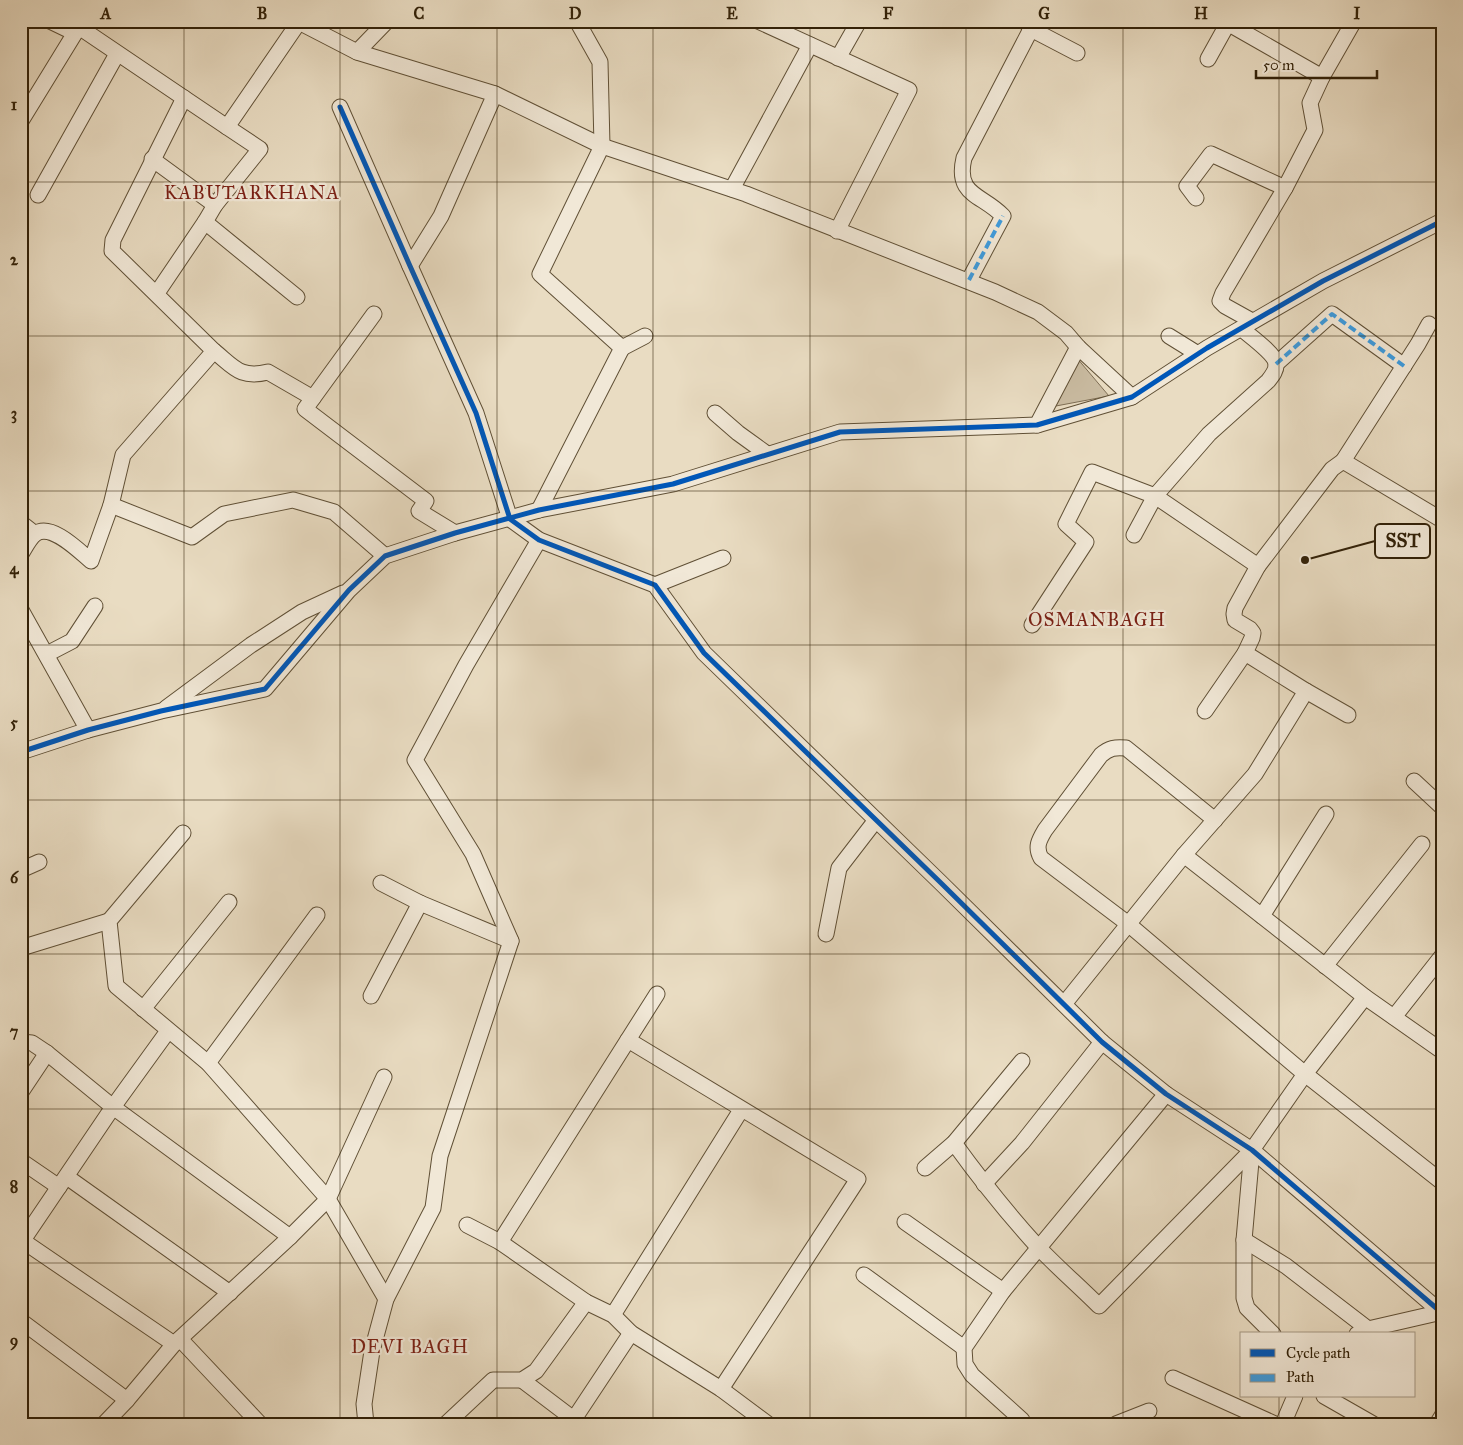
<svg xmlns="http://www.w3.org/2000/svg" width="1463" height="1445" viewBox="0 0 1463 1445" font-family="'IM FELL Great Primer',serif">
<rect width="100%" height="100%" fill="#e9dcc2"/>
<filter id="stains"><feTurbulence type="fractalNoise" baseFrequency=".004" numOctaves="4"/><feColorMatrix values="0 0 0 0 .2 0 0 0 0 .09 0 0 0 0 .02 0 0 0 .5 -.17"/></filter>
<radialGradient id="worn" r=".72"><stop offset=".6" stop-color="#630" stop-opacity="0"/><stop offset="1" stop-color="#630" stop-opacity=".3"/></radialGradient>
<polygon fill="#cabca2" stroke="#7e6e55" points="1071,351 1109,396 1040,409"/>
<g fill="none" stroke-linecap="round" stroke-linejoin="round">
<g stroke="#605036" stroke-width="17">
<g id="street">
<polyline points="82,21 79,27 184,98"/>
<polyline points="297,21 357,52 495,94 602,146 746,194 995,292 1038,312 1066,333 1078,347 1132,397"/>
<polyline points="758,21 909,90 837,231"/>
<polyline points="1224,21 1322,77"/>
<polyline points="299,22 227,127 184,98 113,240 112,251 214,351 123,455 111,505 192,537 224,514 293,500 334,512 385,556"/>
<polyline points="1026,22 1031,29 1077,53"/>
<polyline points="357,52 387,21"/>
<polyline points="838,58 859,21"/>
<polyline points="1208,59 1228,23"/>
<polyline points="340,107 410,266 476,413 510,519 539,540 655,585 704,653 941,883 1102,1042 1166,1094 1252,1150 1442,1313"/>
<polyline points="21,121 75,33 50,21"/>
<polyline points="152,159 215,205"/>
<polyline points="732,189 810,45"/>
<polyline points="38,195 117,54"/>
<polyline points="1196,198 1187,186 1211,154 1285,188"/>
<polyline points="205,222 297,297"/>
<polyline points="410,266 441,216 495,94"/>
<path d="M969,280L1003,216C982,194 955,196 964,158L1031,29"/>
<polyline points="157,293 205,222 215,205 260,149 227,127"/>
<polyline points="374,314 305,409 426,501 419,511 455,533"/>
<polyline points="1252,321 1225,306 1220,301 1223,293 1285,188 1315,130 1310,103 1322,77 1354,21"/>
<polyline points="1169,336 1198,354"/>
<polyline points="622,348 645,336"/>
<path d="M214,351C234,367 240,379 268,372L313,398"/>
<polyline points="1276,364 1332,314 1404,366"/>
<polyline points="715,413 738,433 767,454"/>
<polyline points="1037,425 1078,347"/>
<polyline points="1343,461 1418,344 1429,324"/>
<polyline points="539,510 622,348 540,274 602,146 600,62 577,21"/>
<polyline points="21,523 35,534"/>
<polyline points="1134,535 1155,496 1258,566 1332,469 1343,461 1442,520"/>
<path d="M21,554C25,548 29,539 35,534C51,522 79,551 91,561L111,505"/>
<polyline points="655,585 723,558"/>
<polyline points="21,610 88,730"/>
<path d="M1032,625L1086,542L1066,524L1092,472L1155,496L1209,434L1268,381C1272,376 1277,370 1276,363C1274,353 1250,336 1242,329"/>
<polyline points="47,654 72,641 95,606"/>
<polyline points="1306,691 1348,715"/>
<polyline points="166,708 251,645 302,612 343,593"/>
<polyline points="1205,711 1245,653"/>
<polyline points="21,752 88,730 161,711 265,689 349,590 385,556 455,533 539,510 673,484 840,432 1037,425 1132,397 1207,348 1323,281 1442,221"/>
<polyline points="1414,781 1442,807"/>
<path d="M1215,820L1126,748C1115,747 1109,748 1101,755L1045,830C1039,840 1035,847 1041,858L1127,923L1305,1074L1442,1182"/>
<polyline points="183,833 109,921 116,986 208,1063 328,1199 386,1299"/>
<polyline points="1184,855 1365,997 1442,1051"/>
<polyline points="21,870 39,862"/>
<polyline points="381,883 420,903 511,941"/>
<polyline points="1262,916 1326,814"/>
<polyline points="826,934 839,868 876,820"/>
<polyline points="21,948 109,921"/>
<polyline points="1325,966 1422,844"/>
<polyline points="371,996 420,903"/>
<polyline points="1064,1004 1184,855 1255,774 1306,691 1245,653 1252,638 1253,633 1250,629 1235,620 1234,614 1235,608 1258,566"/>
<polyline points="143,1009 229,902"/>
<polyline points="1394,1017 1442,956"/>
<polyline points="628,1040 858,1179 721,1389"/>
<polyline points="21,1042 32,1043 47,1053 113,1107 290,1237"/>
<polyline points="208,1063 317,915"/>
<polyline points="21,1092 47,1053"/>
<path d="M954,1143C980,1179 1008,1214 1038,1247C1058,1268 1079,1286 1099,1306L1252,1150L1305,1074L1365,997"/>
<polyline points="1252,1150 1244,1240 1244,1298 1247,1308 1273,1334"/>
<polyline points="21,1161 59,1187"/>
<polyline points="925,1168 954,1143 1022,1061"/>
<polyline points="67,1177 230,1293"/>
<polyline points="984,1184 1022,1143 1102,1042"/>
<polyline points="905,1222 1003,1291"/>
<polyline points="467,1225 500,1242 586,1302 613,1315 631,1333 721,1389 768,1424"/>
<polyline points="1244,1240 1286,1266 1368,1329"/>
<polyline points="23,1241 174,1344"/>
<polyline points="500,1242 657,994"/>
<polyline points="21,1243 113,1107 168,1031"/>
<polyline points="864,1275 964,1348"/>
<polyline points="613,1315 741,1110"/>
<polyline points="21,1321 127,1400"/>
<polyline points="1357,1334 1368,1329 1442,1312"/>
<polyline points="180,1339 260,1424"/>
<polyline points="1173,1378 1275,1424"/>
<polyline points="522,1380 580,1424"/>
<polyline points="1324,1396 1373,1424"/>
<polyline points="574,1419 631,1333"/>
<polyline points="1022,1420 972,1375 965,1364 964,1348 1003,1291 1166,1094"/>
<polyline points="104,1424 127,1400 174,1344 290,1237 328,1199 384,1077"/>
<polyline points="366,1424 364,1404 372,1351 386,1299 433,1208 440,1156 511,941 473,854 415,760 466,665 539,540"/>
<polyline points="446,1424 493,1380 522,1380 536,1371 586,1302"/>
<polyline points="1116,1424 1149,1411"/>
<polyline points="1283,1424 1295,1396"/>
<polyline points="1437,1424 1442,1416"/>
</g>
</g>
<use href="#street" stroke="#f1e8d7" stroke-width="15"/>
<g stroke="#3e9bdd" stroke-width="4" stroke-dasharray="8 4" stroke-linecap="butt">
<polyline points="969,280 1003,216"/>
<polyline points="1276,364 1332,314 1404,366"/>
</g>
<g stroke="#f1e8d7" stroke-width="8">
<g id="cycleway">
<polyline points="340,107 410,266 476,413 510,519 539,540 655,585 704,653 941,883 1102,1042 1166,1094 1252,1150 1442,1313"/>
<polyline points="21,752 88,730 161,711 265,689 349,590 385,556 455,533 539,510 673,484 840,432 1037,425 1132,397 1207,348 1323,281 1442,221"/>
</g>
</g>
<use href="#cycleway" stroke="#0057b8" stroke-width="5"/>
</g>
<path fill="none" stroke="#322108" stroke-width="1" stroke-opacity="0.55" d="M184,21V1424M340,21V1424M497,21V1424M653,21V1424M810,21V1424M966,21V1424M1123,21V1424M1279,21V1334M21,182H1442M21,336H1442M21,491H1442M21,645H1442M21,800H1442M21,954H1442M21,1109H1442M21,1263H1442M1279,1396V1424"/>
<g text-anchor="middle" dominant-baseline="central" stroke-width="4.5" stroke-linejoin="round" paint-order="stroke">
<g font-size="19" letter-spacing="1" fill="#7a1f14" stroke="#f1e8d7">
<text x="252" y="192">KABUTARKHANA</text>
<text x="1097" y="619">OSMANBAGH</text>
<text x="410" y="1346">DEVI BAGH</text>
</g>
</g>
<path fill="none" stroke="#322108" stroke-width="2" d="M1305 560L1375 541"/>
<circle fill="#322108" stroke="#f1e8d7" stroke-width="2" cx="1305" cy="560" r="5"/>
<rect fill="#f1e8d7" stroke="#322108" stroke-width="2" x="1375" y="524" width="55" height="34" rx="5"/>
<g font-size="19" text-anchor="middle" font-weight="bold" fill="#322108">
<text x="1403" y="547">SST</text>
</g>
<rect width="1463" height="1445" fill="none" stroke="#e9dcc2" stroke-width="55"/>
<rect x="1240" y="1332" width="175" height="65" fill="#f1e8d7" stroke="#a59884"/>
<rect x="1250" y="1349" width="25" height="8" fill="#0057b8" stroke="#a59884"/>
<text x="1286" y="1358" font-size="15" fill="#322108">Cycle path</text>
<rect x="1250" y="1374" width="25" height="8" fill="#3e9bdd" stroke="#a59884"/>
<text x="1286" y="1382" font-size="15" fill="#322108">Path</text>
<path d="M1256 70v8h121v-8" fill="none" stroke="#322108" stroke-width="2.5"/>
<text x="1263" y="70" font-size="15" fill="#322108" stroke="#f1e8d7" stroke-width="4" paint-order="stroke">50 m</text>
<rect x="28" y="28" width="1408" height="1390" fill="none" stroke="#322108" stroke-width="2"/>
<g font-size="16" text-anchor="middle" font-weight="bold" fill="#322108">
<text x="106" y="19">A</text>
<text x="262" y="19">B</text>
<text x="419" y="19">C</text>
<text x="575" y="19">D</text>
<text x="732" y="19">E</text>
<text x="888" y="19">F</text>
<text x="1044" y="19">G</text>
<text x="1201" y="19">H</text>
<text x="1357" y="19">I</text>
<text x="14" y="110">1</text>
<text x="14" y="265">2</text>
<text x="14" y="419">3</text>
<text x="14" y="574">4</text>
<text x="14" y="728">5</text>
<text x="14" y="883">6</text>
<text x="14" y="1037">7</text>
<text x="14" y="1192">8</text>
<text x="14" y="1346">9</text>
</g>
<rect width="100%" height="100%" filter="url(#stains)"/>
<rect width="100%" height="100%" fill="url(#worn)"/>
</svg>
